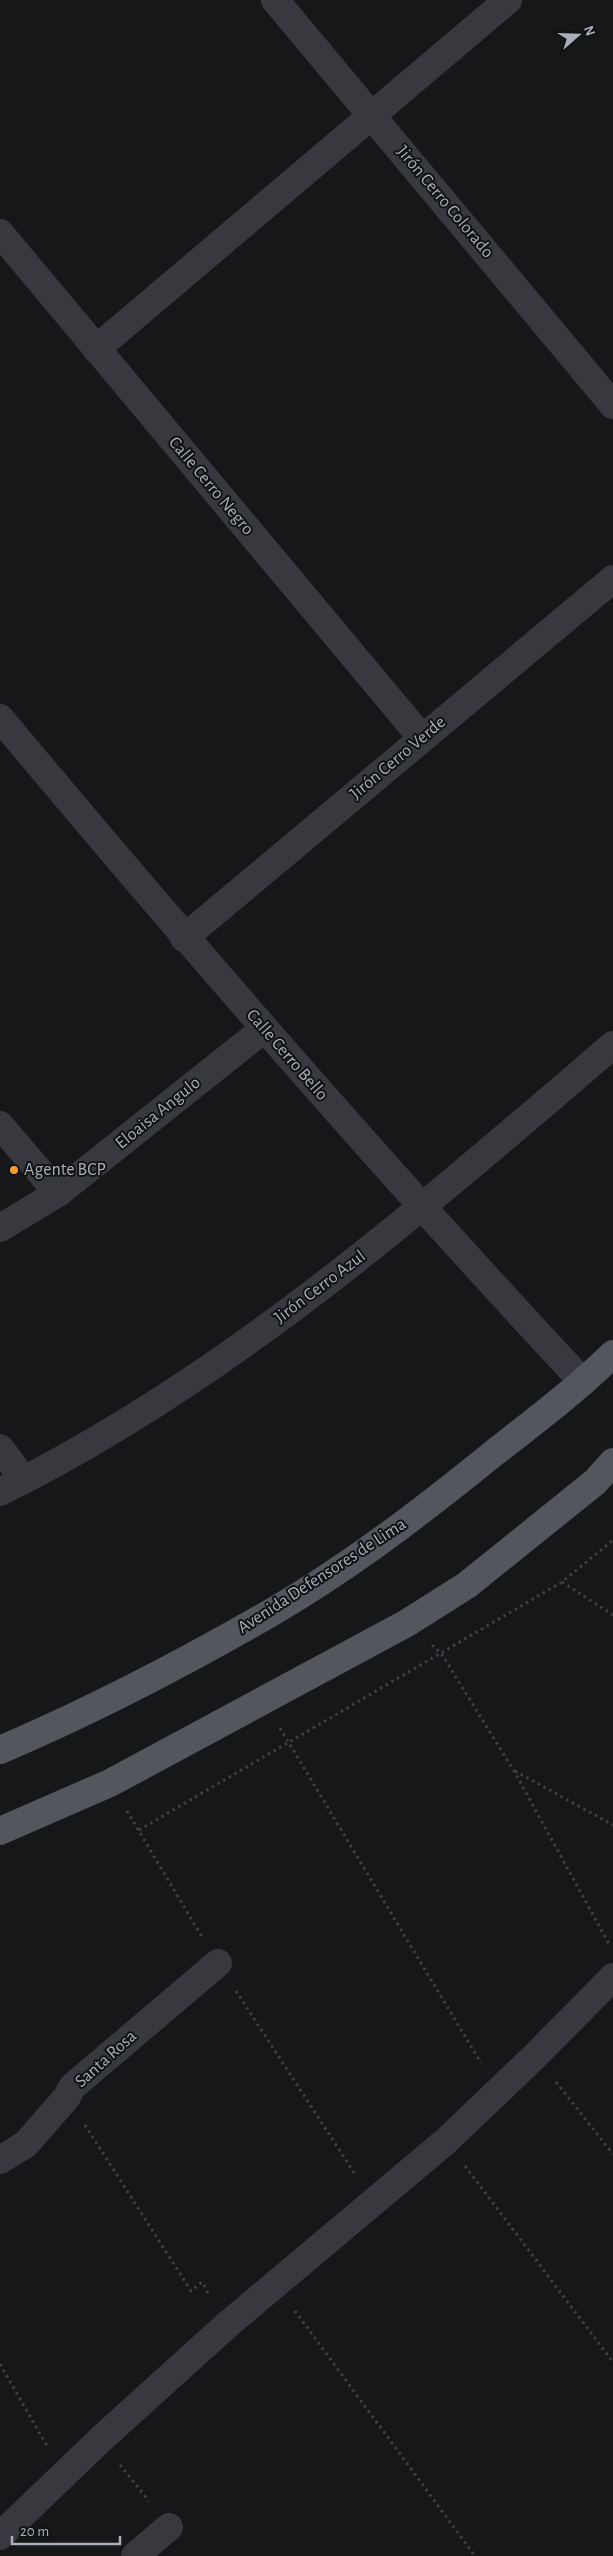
<svg xmlns="http://www.w3.org/2000/svg" width="613" height="2556" viewBox="0 0 613 2556" font-family="'Alegreya Sans',sans-serif">
<rect width="100%" height="100%" fill="#161719"/>
<g fill="none" stroke-linecap="round" stroke-linejoin="round">
<g stroke="#3d4045" stroke-width="3" stroke-dasharray="2.5 4" stroke-linecap="butt">
<polyline points="562,1582 613,1615"/>
<polyline points="432,1645 441,1653 514,1771 609,1944"/>
<polyline points="280,1728 481,2063"/>
<polyline points="515,1771 613,1825"/>
<polyline points="127,1811 202,1937"/>
<polyline points="139,1830 562,1582 613,1540"/>
<polyline points="236,1991 355,2174"/>
<polyline points="556,2082 613,2154"/>
<polyline points="85,2125 191,2291 202,2282 210,2296"/>
<polyline points="465,2166 613,2362"/>
<polyline points="295,2311 475,2556"/>
<polyline points="0,2364 47,2446"/>
<polyline points="120,2465 149,2501"/>
</g>
<g stroke="#37393e" stroke-width="28">
<polyline points="275,0 613,405"/>
<polyline points="0,233 422,738"/>
<polyline points="96,349 508,0"/>
<path d="M0,718C189,944 382,1167 583,1382"/>
<polyline points="184,938 613,579"/>
<polyline points="0,1125 58,1193"/>
<polyline points="0,1228 58,1193 264,1029"/>
<polyline points="0,1448 24,1480"/>
<path d="M0,1492C228,1379 421,1209 613,1045"/>
<polyline points="0,2160 26,2144 67,2097 72,2087 218,1963"/>
<polyline points="0,2536 101,2439 227,2325 446,2141 535,2056 613,1977"/>
<polyline points="135,2556 169,2527"/>
</g>
<g stroke="#53565d" stroke-width="28">
<path d="M0,1750C89,1712 176,1667 260,1619C343,1572 420,1513 494,1453C535,1421 576,1390 613,1354"/>
<polyline points="0,1831 110,1783 407,1623 467,1585 595,1482 613,1462"/>
</g>
</g>
<circle fill="#fd9c2a" stroke="#111214" stroke-width="2" cx="14" cy="1170" r="5"/>
<g text-anchor="middle" dominant-baseline="central" stroke-width="4" stroke-linejoin="round" paint-order="stroke">
<g font-size="18" fill="#a8afb9" stroke="#111214">
<text transform="translate(445 202) rotate(50)">Jirón Cerro Colorado</text>
<text transform="translate(211 486) rotate(50)">Calle Cerro Negro</text>
<text transform="translate(398 758) rotate(-40)">Jirón Cerro Verde</text>
<text transform="translate(287 1055) rotate(49)">Calle Cerro Bello</text>
<text transform="translate(158 1113) rotate(-39)">Eloaisa Angulo</text>
<text transform="translate(320 1287) rotate(-37)">Jirón Cerro Azul</text>
<text transform="translate(322 1576) rotate(-33)">Avenida Defensores de Lima</text>
<text transform="translate(106 2059) rotate(-42)">Santa Rosa</text>
</g>
<g font-size="18" fill="#a8afb9" stroke="#111214" text-anchor="start">
<text x="24" y="1170">Agente BCP</text>
</g>
</g>
<g transform="translate(578 35) rotate(70)" stroke="#111214" stroke-width="4" paint-order="stroke">
<path d="M0-4L9 19L0 12L-9 19Z" fill="#a8afb9"/>
<text y="-8" font-size="14" font-weight="bold" text-anchor="middle" fill="#a8afb9">N</text>
</g>
<path d="M12 2536v8h108v-8" fill="none" stroke="#a8afb9" stroke-width="2.5"/>
<text x="20" y="2536" font-size="15" fill="#a8afb9" stroke="#111214" stroke-width="4" paint-order="stroke">20 m</text>
</svg>
